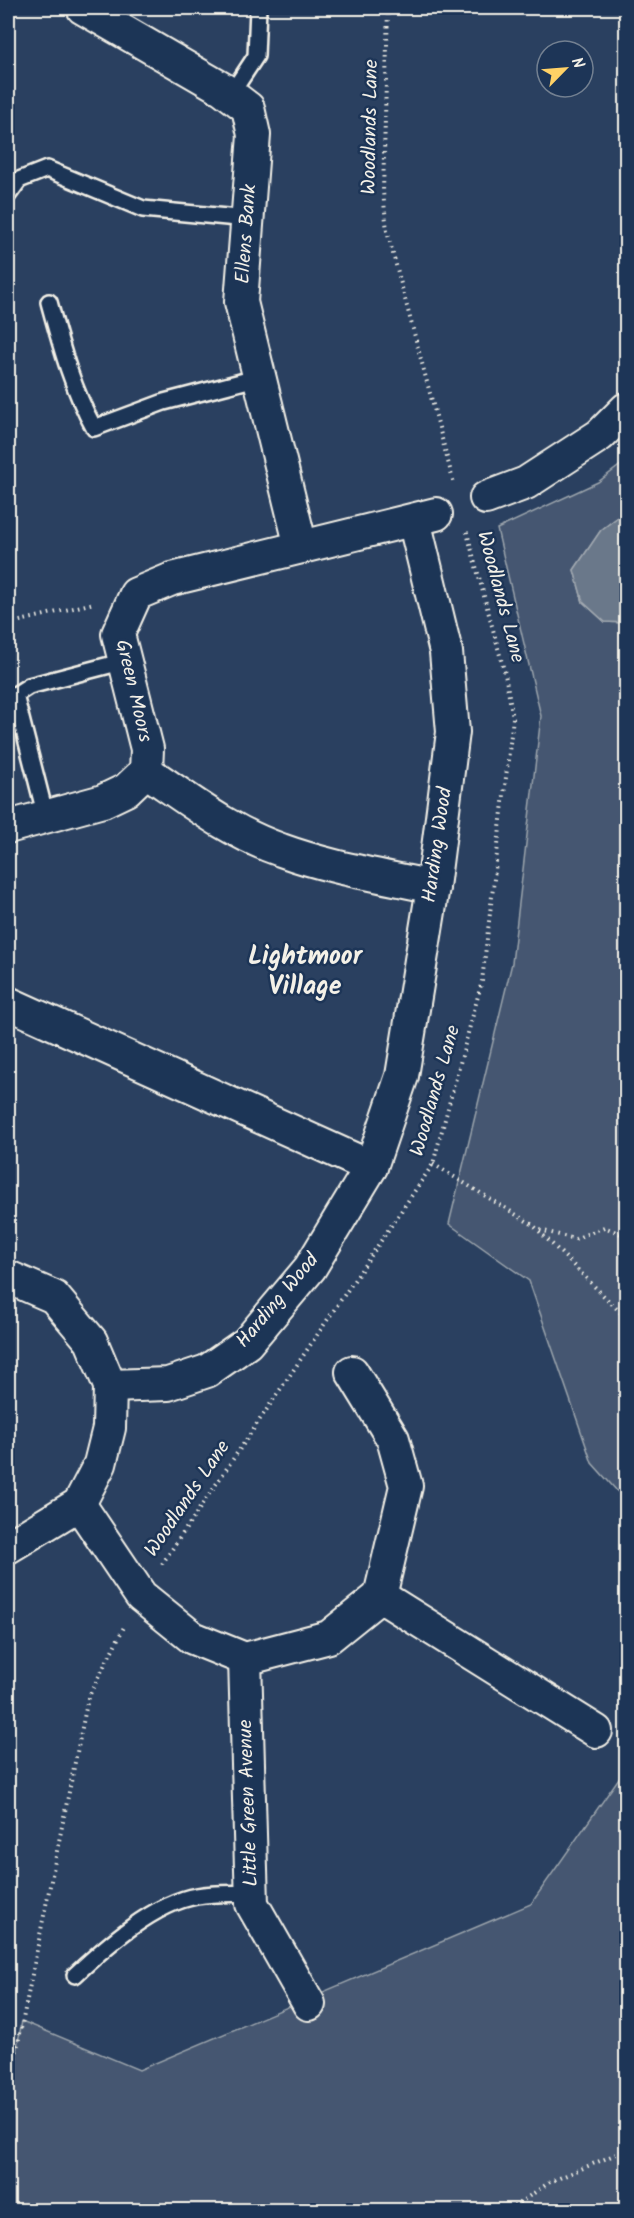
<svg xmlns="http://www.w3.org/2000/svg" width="634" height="2218" viewBox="0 0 634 2218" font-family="Kalam,sans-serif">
<rect width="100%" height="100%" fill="#2a4060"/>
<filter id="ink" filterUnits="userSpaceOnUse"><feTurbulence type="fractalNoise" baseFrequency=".0167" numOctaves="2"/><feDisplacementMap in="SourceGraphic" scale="12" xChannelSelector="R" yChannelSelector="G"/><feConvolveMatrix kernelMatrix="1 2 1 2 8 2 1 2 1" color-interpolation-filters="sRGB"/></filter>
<g filter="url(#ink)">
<g fill="#445771" stroke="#9ca4ac" stroke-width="1.5">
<polygon points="626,461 626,511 601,530 574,570 583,602 605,622 626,623 626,1501 592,1463 529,1281 449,1224 512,963 541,716 497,529 598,482"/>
<polygon points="626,1768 626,2210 8,2210 8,2093 22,2021 139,2070 531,1904"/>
</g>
<polygon fill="#6a788a" stroke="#a1a8b0" stroke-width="1.5" points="626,511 626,623 605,622 583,602 574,570 601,530"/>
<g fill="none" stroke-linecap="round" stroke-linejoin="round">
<g stroke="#f4f1e8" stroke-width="20">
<g id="service">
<polyline points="231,94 256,56 258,8"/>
<polyline points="8,195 19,180 47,169 143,209 248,219"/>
<path d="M49,302C61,346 72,388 94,428L164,402L260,377"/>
<polyline points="46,817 15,695 29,686 125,661"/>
<path d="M75,1975C106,1946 154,1903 197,1896C215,1893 234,1894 252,1893"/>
</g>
</g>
<g stroke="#f4f1e8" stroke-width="36">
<g id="minor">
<polyline points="83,8 223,89 248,108 254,135 241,302 301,547"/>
<polyline points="486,498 526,483 600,435 626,409"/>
<path d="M146,771C189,800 231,833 281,850C330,868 383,876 433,887"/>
<polyline points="8,827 103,801 126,790 146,771 147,749 118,634 136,594 172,579 436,514"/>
<polyline points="8,1003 371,1167"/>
<polyline points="8,1277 54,1297 91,1341 110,1386 109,1428 100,1464 79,1504 8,1547"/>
<polyline points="110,1386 168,1384 207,1371 247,1343 310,1268 371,1167 402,1076 433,887 453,732 446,652 414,520"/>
<polyline points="79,1504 141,1596 193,1638 245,1659 329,1637 380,1596 406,1486 393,1439 352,1372"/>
<polyline points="380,1596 596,1731"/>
<polyline points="245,1659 252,1904 309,2004"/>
</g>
</g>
<g stroke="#f4f1e8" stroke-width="4" stroke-dasharray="1.5 4.5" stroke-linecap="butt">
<polyline points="388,8 383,192 387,231 454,484"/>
<polyline points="8,624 94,603"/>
<polyline points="433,1164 533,1225 626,1318"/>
<polyline points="540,1230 575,1239 604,1227 626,1236"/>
<polyline points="162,1564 433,1164 482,981 513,718 505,674 466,529"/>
<polyline points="8,2093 88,1698 124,1627"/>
<polyline points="509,2210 550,2182 626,2150"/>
</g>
<use href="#service" stroke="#1d3557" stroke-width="15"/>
<use href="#minor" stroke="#1d3557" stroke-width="32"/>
</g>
</g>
<g text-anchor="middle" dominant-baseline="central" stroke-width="5" stroke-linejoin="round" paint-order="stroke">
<g font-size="20" fill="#f4f1e8" stroke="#1d3557">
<text transform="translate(371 127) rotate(-89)">Woodlands Lane</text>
<text transform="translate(247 234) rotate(-86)">Ellens Bank</text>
<text transform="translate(500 597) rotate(75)">Woodlands Lane</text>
<text transform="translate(133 691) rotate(77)">Green Moors</text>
<text transform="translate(438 845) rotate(-82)">Harding Wood</text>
<text transform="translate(436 1091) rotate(-74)">Woodlands Lane</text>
<text transform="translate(278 1301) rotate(-50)">Harding Wood</text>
<text transform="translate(188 1499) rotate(-56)">Woodlands Lane</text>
<text transform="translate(249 1803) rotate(-92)">Little Green Avenue</text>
</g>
<g font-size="26" font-weight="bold" fill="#f4f1e8" stroke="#1d3557">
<text x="305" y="957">Lightmoor<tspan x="305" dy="30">Village</tspan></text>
</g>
</g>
<rect width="634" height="2218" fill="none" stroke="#1d3557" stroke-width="30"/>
<rect x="15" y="15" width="604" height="2188" fill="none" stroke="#f4f1e8" stroke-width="2" filter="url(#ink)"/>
<g transform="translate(565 69) rotate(65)"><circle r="28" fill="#1d3557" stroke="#738091" stroke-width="1.5"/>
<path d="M0-4.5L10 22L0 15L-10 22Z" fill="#ffd166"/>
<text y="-9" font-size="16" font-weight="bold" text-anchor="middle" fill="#f4f1e8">N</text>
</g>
</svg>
